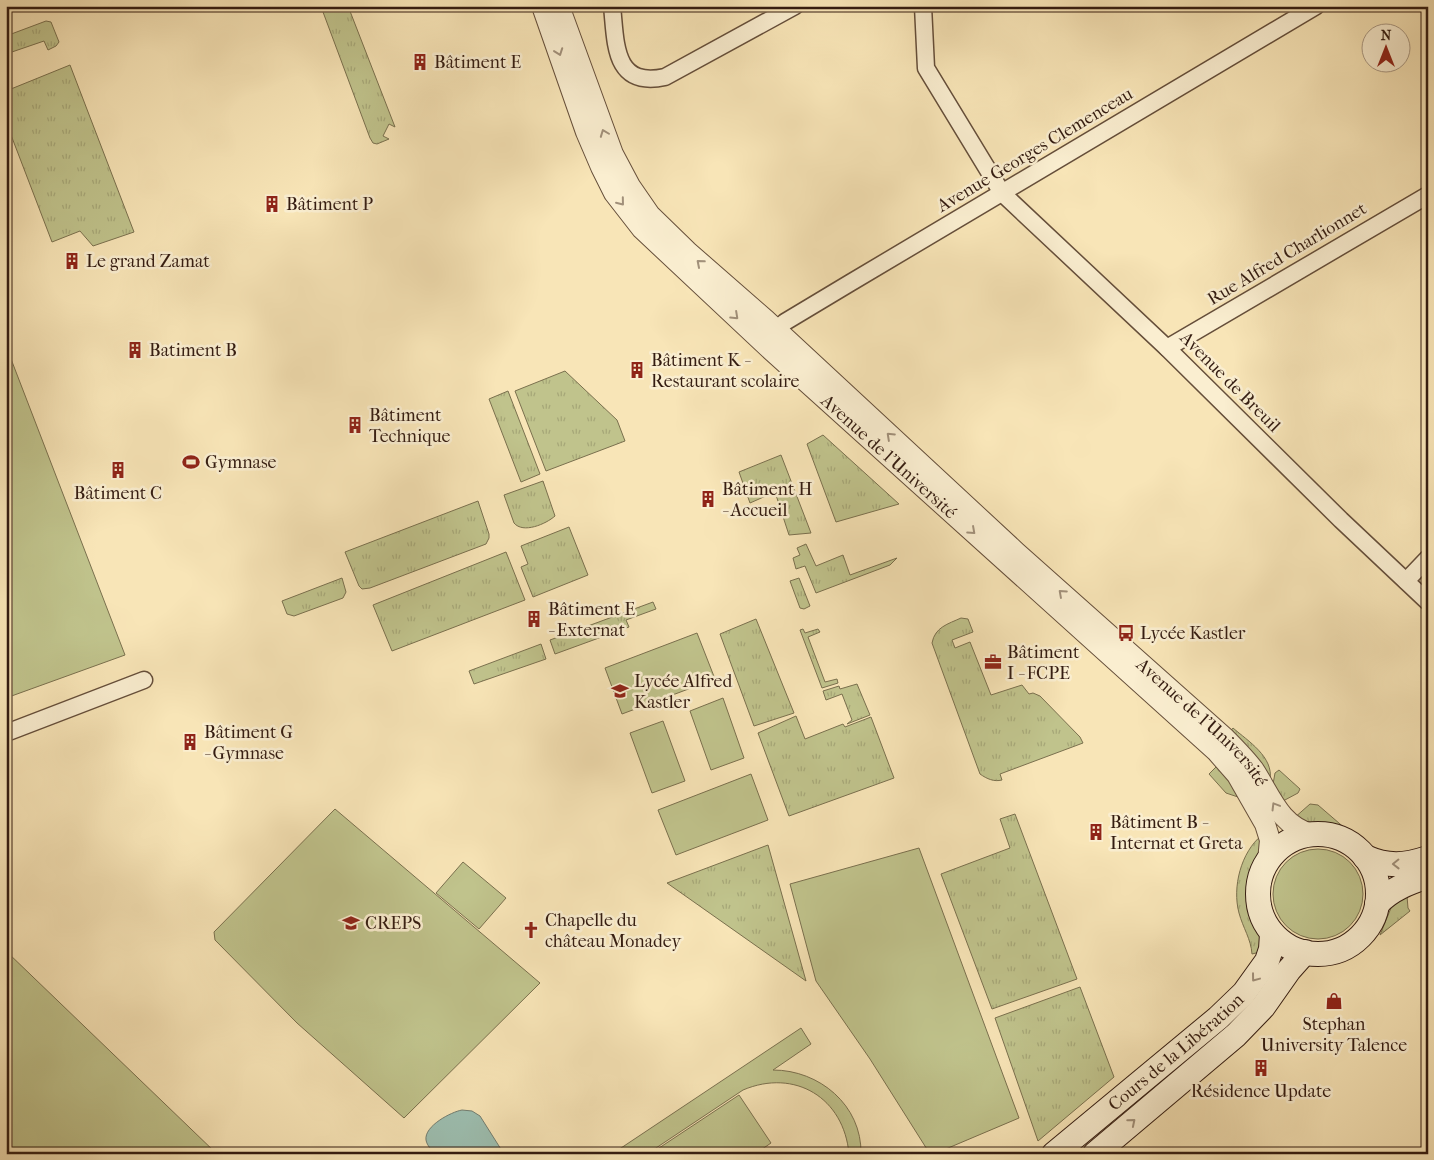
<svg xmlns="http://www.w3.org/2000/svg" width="1434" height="1160" viewBox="0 0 1434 1160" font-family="'IM FELL French Canon',serif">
<defs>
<pattern id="grass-tufts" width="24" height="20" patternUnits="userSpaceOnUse" patternTransform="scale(1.25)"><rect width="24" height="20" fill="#c0c38c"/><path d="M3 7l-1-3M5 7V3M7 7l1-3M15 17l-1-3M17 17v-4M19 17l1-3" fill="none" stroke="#a6a778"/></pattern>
</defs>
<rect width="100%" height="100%" fill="#f8e5b7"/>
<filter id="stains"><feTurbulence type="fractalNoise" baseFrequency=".004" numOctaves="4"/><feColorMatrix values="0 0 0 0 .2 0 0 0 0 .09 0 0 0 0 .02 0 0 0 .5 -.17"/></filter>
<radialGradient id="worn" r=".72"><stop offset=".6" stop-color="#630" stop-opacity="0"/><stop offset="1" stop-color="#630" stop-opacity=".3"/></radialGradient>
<g fill="url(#grass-tufts)" stroke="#7a704e">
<polygon points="335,6 348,6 395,127 389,124 383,136 389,139 377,144 373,143 370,138 323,12"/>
<polygon points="46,21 51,22 59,42 56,46 48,50 44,41 6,54 6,36"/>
<polygon points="70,65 134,232 93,246 80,231 52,242 6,122 6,105 9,100 6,91"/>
<polygon points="565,371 617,420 625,441 546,471 515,391"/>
<polygon points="508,391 540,474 521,482 489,399"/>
<polygon points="823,435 899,504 836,522 807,444"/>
<polygon points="781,455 811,533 789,535 775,492 750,503 739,472"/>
<path d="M543,481L555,516C546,524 523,534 514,523L504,495Z"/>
<polygon points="478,501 489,534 489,538 486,544 370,588 362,589 359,586 345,552"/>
<polygon points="569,527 588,575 533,597 521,567 528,564 521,546"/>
<polygon points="806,544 816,566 843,555 850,575 897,558 890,565 816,593 805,566 796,569 793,558 800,555 797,548"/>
<polygon points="506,552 525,600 392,651 373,605"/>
<polygon points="342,578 346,592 343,598 294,616 287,614 282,601"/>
<polygon points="799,578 810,606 804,609 800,608 790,581"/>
<polygon points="653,602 656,609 626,620 629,627 555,654 550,640"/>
<path d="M961,618L968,619L973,632L952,640L955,648L970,642L991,695L1022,685L1029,694L1033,693L1040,696L1080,737L1083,743L1000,774L1002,780C994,782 987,779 980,774L932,643C935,627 948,624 961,618Z"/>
<polygon points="756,619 794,713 754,726 720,634"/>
<polygon points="803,629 805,633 818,629 820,632 808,637 825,682 837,679 838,683 822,688 800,630"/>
<polygon points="541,644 546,659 474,684 469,671"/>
<polygon points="857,684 870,715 847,724 852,720 842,694 826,700 823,691 839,686 840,689"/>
<polygon points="796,716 805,739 843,724 845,727 871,717 894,778 789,816 758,733"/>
<path d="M1233,728C1248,741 1274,757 1270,780L1228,734Z"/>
<polygon points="1218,765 1226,774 1238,797 1226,793 1209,774"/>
<polygon points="1279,770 1300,789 1298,793 1283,801 1272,790 1275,773"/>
<polygon points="1310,804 1318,805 1347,830 1345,832 1336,828 1315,826 1293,819"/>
<polygon points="1015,814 1077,979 992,1009 941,874 1010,848 1000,819"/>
<path d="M1262,835L1261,853L1251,878L1249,896L1252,916L1261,938L1260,952L1252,954C1251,939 1243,928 1239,913C1232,887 1241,852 1262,835Z"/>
<polygon points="768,845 806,981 667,883"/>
<polygon points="1407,896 1408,908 1410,911 1380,935 1391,908 1394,903"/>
<polygon points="1080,987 1114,1077 1038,1141 995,1018"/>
</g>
<g fill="#c0c38c" stroke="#7a704e">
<polygon points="6,346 125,655 6,698"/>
<polygon points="697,633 715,679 622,714 605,668"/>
<polygon points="723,698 744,758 711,770 690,711"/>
<polygon points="663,721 685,781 652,793 630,733"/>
<polygon points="751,774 768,820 676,855 658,810"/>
<polygon points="335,809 540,983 404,1118 297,1023 215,940 214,932"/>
<polygon points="919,848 1019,1118 934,1154 930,1154 870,1059 816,981 790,884"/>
<circle cx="1318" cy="894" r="45"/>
<polygon points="463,862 506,898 479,929 436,893"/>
<polygon points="6,951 217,1154 6,1154"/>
<path d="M801,1028L811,1044L773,1070C819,1070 862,1105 861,1154H849C844,1098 795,1068 743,1090L647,1154H612Z"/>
<polygon points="739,1095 771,1143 755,1154 650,1154"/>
</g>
<path fill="#9dbfb1" stroke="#737e71" d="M462,1110L472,1111L480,1116L504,1154H435C432,1150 427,1146 426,1140C424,1126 451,1112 462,1110Z"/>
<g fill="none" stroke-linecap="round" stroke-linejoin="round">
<g stroke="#654e3a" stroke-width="19">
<g id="minor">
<path d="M612,6C616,43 613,88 665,77L795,6"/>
<polyline points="923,6 926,68 1002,193 1167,348 1341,520 1428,602"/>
<polyline points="776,330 785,322 850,283 1316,6"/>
<polyline points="1167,348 1428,195"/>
<polyline points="1406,581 1428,558"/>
<polyline points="6,733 144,680"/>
</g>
</g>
<g stroke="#654e3a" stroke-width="22">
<g id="tertiary">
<path id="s1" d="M542,6L586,132L601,167L614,193L642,229L772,351L1216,751L1237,775L1265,824L1270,840L1268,861"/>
<path id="s2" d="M559,6L613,154L630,186L650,215L687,251L766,320L1016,552L1225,738C1235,748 1246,759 1254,770C1271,796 1280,826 1312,834"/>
</g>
</g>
<g stroke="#341c11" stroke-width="26">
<g id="secondary">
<circle cx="1318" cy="894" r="60"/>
<path d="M1365,857C1388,867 1404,866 1428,858"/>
<path d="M1377,904C1391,889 1408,883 1428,876"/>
<path id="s3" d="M1054,1154L1218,1018L1244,993L1267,961L1271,949L1272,934"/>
<polyline points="1095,1154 1236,1035 1263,1007 1289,970 1305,952"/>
</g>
</g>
<use href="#minor" stroke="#faeed0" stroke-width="16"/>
<use href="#tertiary" stroke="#faeed0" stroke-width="20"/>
<use href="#secondary" stroke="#faeed0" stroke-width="24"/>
</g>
<defs><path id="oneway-chevron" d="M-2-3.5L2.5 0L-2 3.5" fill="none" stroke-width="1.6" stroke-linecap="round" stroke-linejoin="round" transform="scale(1.25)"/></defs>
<g stroke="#a1907a">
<use href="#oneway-chevron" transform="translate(559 52) rotate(70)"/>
<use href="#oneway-chevron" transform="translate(604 133) rotate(-111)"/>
<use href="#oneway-chevron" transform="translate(621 202) rotate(51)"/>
<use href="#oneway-chevron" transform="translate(700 263) rotate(-139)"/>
<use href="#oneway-chevron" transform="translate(735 316) rotate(43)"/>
<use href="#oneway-chevron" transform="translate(890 436) rotate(-137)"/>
<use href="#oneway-chevron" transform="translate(972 531) rotate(42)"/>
<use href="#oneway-chevron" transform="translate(1062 593) rotate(-138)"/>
<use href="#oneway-chevron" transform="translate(1275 806) rotate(-121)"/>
<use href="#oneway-chevron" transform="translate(1396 864) rotate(179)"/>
<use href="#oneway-chevron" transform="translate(1255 978) rotate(127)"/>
<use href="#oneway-chevron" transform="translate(1132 1122) rotate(-40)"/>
</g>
<defs>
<g id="building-bare" transform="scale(1.35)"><path d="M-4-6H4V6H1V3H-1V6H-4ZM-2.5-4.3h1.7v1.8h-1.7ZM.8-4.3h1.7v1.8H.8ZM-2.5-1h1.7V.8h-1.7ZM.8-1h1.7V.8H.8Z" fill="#8f2418" stroke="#faeed0" stroke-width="2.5" paint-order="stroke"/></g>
<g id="stadium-bare" transform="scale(1.35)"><path d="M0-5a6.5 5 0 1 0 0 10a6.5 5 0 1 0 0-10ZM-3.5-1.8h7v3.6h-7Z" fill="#8f2418" stroke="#faeed0" stroke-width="2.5" paint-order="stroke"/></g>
<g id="bus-bare" transform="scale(1.35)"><path d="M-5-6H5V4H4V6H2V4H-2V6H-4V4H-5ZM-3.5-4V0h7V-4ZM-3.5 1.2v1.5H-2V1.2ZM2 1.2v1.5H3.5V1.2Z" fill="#8f2418" stroke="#faeed0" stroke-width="2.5" paint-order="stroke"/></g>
<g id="office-bare" transform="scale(1.35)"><path d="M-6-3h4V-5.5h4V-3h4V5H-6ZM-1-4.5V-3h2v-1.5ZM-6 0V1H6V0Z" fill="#8f2418" stroke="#faeed0" stroke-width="2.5" paint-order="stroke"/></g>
<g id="school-bare" transform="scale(1.35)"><path d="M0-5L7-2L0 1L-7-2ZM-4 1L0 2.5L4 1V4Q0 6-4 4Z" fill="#8f2418" stroke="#faeed0" stroke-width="2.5" paint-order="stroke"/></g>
<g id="university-bare" transform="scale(1.35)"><path d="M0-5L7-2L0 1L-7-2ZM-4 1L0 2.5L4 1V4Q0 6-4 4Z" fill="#8f2418" stroke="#faeed0" stroke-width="2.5" paint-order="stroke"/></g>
<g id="church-bare" transform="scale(1.35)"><path d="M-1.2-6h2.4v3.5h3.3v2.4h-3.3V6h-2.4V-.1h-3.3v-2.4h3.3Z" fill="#8f2418" stroke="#faeed0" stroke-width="2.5" paint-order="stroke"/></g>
<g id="shop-bare" transform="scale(1.35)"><path d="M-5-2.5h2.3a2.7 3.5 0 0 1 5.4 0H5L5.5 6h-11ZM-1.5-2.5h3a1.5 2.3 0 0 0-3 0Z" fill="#8f2418" stroke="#faeed0" stroke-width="2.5" paint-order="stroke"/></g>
</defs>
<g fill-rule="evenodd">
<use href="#building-bare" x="420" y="62"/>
<use href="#building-bare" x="272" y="204"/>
<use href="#building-bare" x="72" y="261"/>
<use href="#building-bare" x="135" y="350"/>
<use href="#building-bare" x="637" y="370"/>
<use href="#building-bare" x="355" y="425"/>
<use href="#stadium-bare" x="191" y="462"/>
<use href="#building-bare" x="118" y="470"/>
<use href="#building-bare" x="708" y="499"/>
<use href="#building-bare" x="534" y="619"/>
<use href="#bus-bare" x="1126" y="633"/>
<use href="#office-bare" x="993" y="662"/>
<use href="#school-bare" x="620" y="691"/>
<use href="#building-bare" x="190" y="742"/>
<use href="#building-bare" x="1096" y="832"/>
<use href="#university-bare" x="351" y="923"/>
<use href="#church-bare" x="531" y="930"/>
<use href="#shop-bare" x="1334" y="1001"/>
<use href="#building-bare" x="1261" y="1068"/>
</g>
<g text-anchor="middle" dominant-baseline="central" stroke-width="5" stroke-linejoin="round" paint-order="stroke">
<g font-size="18" fill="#341c11" stroke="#faeed0" text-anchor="start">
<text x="434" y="62">Bâtiment E</text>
<text x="286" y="204">Bâtiment P</text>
<text x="86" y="261">Le grand Zamat</text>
<text x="149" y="350">Batiment B</text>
<text x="651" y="360">Bâtiment K -<tspan x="651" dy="21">Restaurant scolaire</tspan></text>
<text x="369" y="415">Bâtiment<tspan x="369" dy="21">Technique</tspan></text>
<text x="205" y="462">Gymnase</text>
<text x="722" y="489">Bâtiment H<tspan x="722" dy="21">- Accueil</tspan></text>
<text x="118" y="493" text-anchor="middle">Bâtiment C</text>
<text x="548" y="609">Bâtiment E<tspan x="548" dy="21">- Externat</tspan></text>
<text x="1140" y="633">Lycée Kastler</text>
<text x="1007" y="652">Bâtiment<tspan x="1007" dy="21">I - FCPE</tspan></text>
<text x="634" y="681">Lycée Alfred<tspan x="634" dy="21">Kastler</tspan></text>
<text x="204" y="732">Bâtiment G<tspan x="204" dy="21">- Gymnase</tspan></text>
<text x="1110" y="822">Bâtiment B -<tspan x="1110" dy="21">Internat et Greta</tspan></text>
<text x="545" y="920">Chapelle du<tspan x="545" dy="21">château Monadey</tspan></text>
<text x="365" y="923">CREPS</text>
<text x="1334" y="1024" text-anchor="middle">Stephan<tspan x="1334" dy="21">University Talence</tspan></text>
<text x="1261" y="1091" text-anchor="middle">Résidence Update</text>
</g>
<g font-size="18" fill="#341c11" stroke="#faeed0">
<text transform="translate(1035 150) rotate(-31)">Avenue Georges Clemenceau</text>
<text transform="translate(1287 254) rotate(-31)">Rue Alfred Charlionnet</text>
<text transform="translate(1230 382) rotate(45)">Avenue de Breuil</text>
<text stroke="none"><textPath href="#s1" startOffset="582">Avenue de l'Université</textPath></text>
<text stroke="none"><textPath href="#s2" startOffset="979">Avenue de l'Université</textPath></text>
<text stroke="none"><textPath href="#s3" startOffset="159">Cours de la Libération</textPath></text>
</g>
</g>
<rect width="1434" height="1160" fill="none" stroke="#f8e5b7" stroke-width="25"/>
<rect x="8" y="8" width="1419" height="1145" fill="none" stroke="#341c11" stroke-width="2.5"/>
<rect x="12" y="12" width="1409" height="1135" fill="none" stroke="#341c11"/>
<g transform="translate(1386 48)"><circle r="24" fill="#faeed0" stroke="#ab9a84"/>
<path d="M0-4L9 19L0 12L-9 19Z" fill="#8f2418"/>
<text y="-8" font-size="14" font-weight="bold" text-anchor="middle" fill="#341c11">N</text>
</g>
<rect width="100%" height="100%" filter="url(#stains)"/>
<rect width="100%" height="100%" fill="url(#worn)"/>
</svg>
